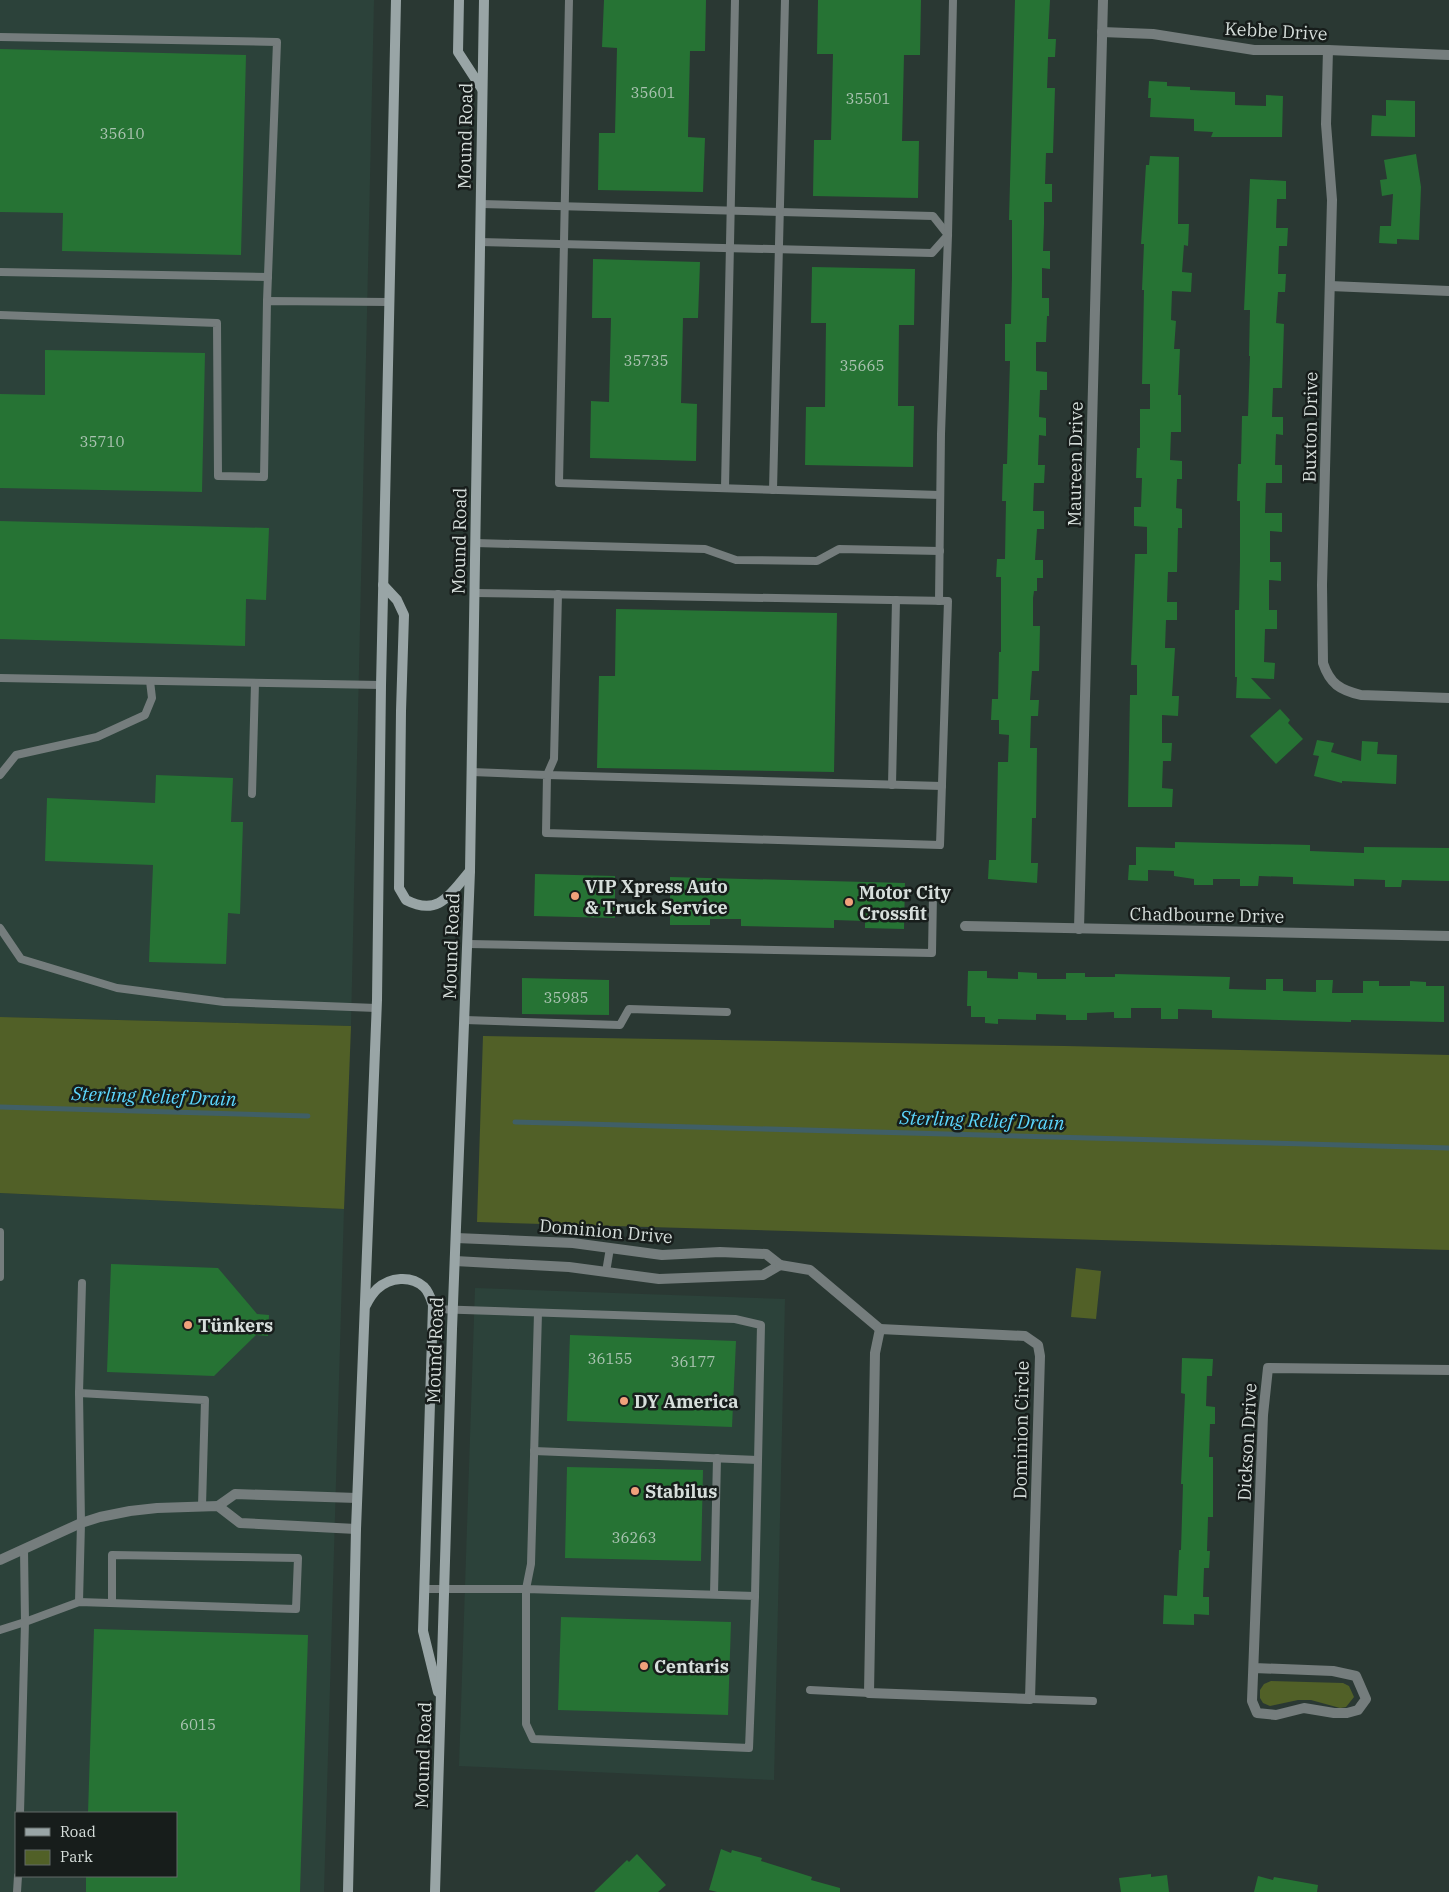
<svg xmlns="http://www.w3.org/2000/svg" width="1449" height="1892" viewBox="0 0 1449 1892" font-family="'IBM Plex Serif',serif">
<rect width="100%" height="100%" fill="#2a3833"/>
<g fill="#2c423a" fill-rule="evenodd">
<polygon points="0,0 374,0 351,1026 0,1017"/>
<path d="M0,1193L344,1209L324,1892H0ZM16,1813H176V1876H16Z"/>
<polygon points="475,1288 785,1299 774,1780 459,1766"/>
</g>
<g fill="#516027">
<polygon points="0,1017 351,1026 344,1209 0,1193"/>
<polygon points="483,1036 1065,1046 1449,1055 1449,1250 477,1222"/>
<polygon points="1076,1268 1101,1271 1096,1319 1071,1317"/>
<polygon points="1271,1681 1343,1683 1349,1686 1354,1697 1346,1707 1340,1708 1311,1700 1298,1700 1270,1706 1263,1703 1260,1698 1260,1690 1264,1684"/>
</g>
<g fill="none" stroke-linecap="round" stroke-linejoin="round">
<g stroke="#405f66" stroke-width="5">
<polyline points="0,1107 308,1116"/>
<polyline points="515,1122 1449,1148"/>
</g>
</g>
<g fill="#267334">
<polygon points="604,0 706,0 705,51 690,51 688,137 705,138 703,192 598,190 599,133 615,133 617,48 602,47"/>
<polygon points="818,0 921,0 920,55 904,55 902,141 919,141 918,198 813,196 814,140 831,140 833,54 817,54"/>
<polygon points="1015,0 1050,0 1048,39 1056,39 1055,57 1048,57 1047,88 1055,88 1053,153 1046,153 1045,184 1052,184 1052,202 1044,202 1044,224 1043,251 1050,251 1050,269 1042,268 1042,298 1049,298 1049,316 1047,316 1046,342 1036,342 1036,371 1047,372 1047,390 1040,390 1039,417 1046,418 1046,436 1039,435 1038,465 1045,465 1044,483 1034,483 1033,511 1044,511 1044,529 1037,529 1035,560 1043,560 1043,578 1037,578 1037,591 1034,591 1033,598 1033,626 1040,626 1039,671 1032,671 1030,700 1039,700 1038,716 1031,716 1030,748 1037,748 1036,818 1032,818 1031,863 1038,863 1037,883 988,879 989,860 996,860 998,762 1008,762 1009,735 999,734 999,720 991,720 992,699 998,699 999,652 1001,652 1001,577 996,577 997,559 1005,559 1006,501 1002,501 1003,464 1007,464 1010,361 1005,361 1005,324 1011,324 1012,277 1012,220 1009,220"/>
<polygon points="0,49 246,55 241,255 62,251 63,213 0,212"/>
<polygon points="1149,81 1167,82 1167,86 1190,87 1190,90 1235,92 1235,105 1266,106 1266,95 1283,96 1282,137 1211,137 1213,132 1194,131 1194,119 1150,117 1151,98 1148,98"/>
<polygon points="1386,100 1415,101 1415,137 1371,136 1372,115 1386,116"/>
<polygon points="1416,154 1421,187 1419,240 1397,239 1397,244 1379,243 1380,226 1391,226 1393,194 1382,196 1380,180 1387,179 1384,160"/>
<polygon points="1150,156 1179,157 1178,224 1189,224 1188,246 1184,245 1182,272 1192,273 1191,292 1172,291 1171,320 1176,321 1174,349 1180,349 1178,395 1181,395 1181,432 1171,432 1170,460 1182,461 1182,479 1177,479 1176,508 1182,509 1182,528 1178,528 1177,572 1168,572 1167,602 1177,602 1177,620 1166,620 1165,648 1175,648 1172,696 1179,696 1178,716 1162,715 1162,743 1172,743 1171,761 1163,761 1162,788 1173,789 1172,807 1128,807 1130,695 1137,695 1137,665 1131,665 1135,554 1147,554 1147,527 1134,526 1134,507 1141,507 1142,478 1136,478 1137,448 1140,448 1140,409 1150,409 1150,384 1142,384 1144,290 1142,290 1144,244 1141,244 1146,165 1149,165"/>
<polygon points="1250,179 1286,181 1286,199 1277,199 1276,228 1288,228 1287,246 1279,246 1278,274 1286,274 1285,292 1278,292 1276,323 1284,324 1282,388 1273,388 1272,417 1283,417 1283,435 1276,434 1275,465 1282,465 1282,483 1266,483 1265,513 1282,513 1282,532 1270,531 1270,562 1281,562 1281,581 1269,580 1269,610 1277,610 1277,629 1265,629 1264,662 1275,663 1274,679 1251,678 1271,699 1236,698 1237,677 1235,677 1235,610 1239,610 1240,561 1240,501 1237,501 1238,464 1241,464 1242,416 1248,416 1250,356 1249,356 1250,310 1244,310"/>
<polygon points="593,259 700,262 698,318 683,318 681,403 697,404 696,461 590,458 591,401 609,402 611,318 592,318"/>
<polygon points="812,267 915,269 914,325 899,325 898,406 914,406 913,467 805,465 806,407 825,407 826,323 811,323"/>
<polygon points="45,350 205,353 202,492 0,488 0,394 45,395"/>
<polygon points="0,521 269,528 266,600 246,599 245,646 0,639"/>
<polygon points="616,609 837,613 834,772 597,768 599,676 615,676"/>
<polygon points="1280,709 1290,720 1288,723 1303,739 1276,764 1250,736"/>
<polygon points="1317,740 1334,743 1331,752 1361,761 1362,741 1378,742 1377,754 1397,755 1396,784 1342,781 1342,783 1314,776 1319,756 1313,755"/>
<polygon points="156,775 233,778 231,822 243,822 240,914 228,913 226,964 149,962 153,865 45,861 47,798 155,803"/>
<polygon points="1175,842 1310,845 1310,851 1364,853 1364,847 1449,848 1449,881 1402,880 1401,887 1385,887 1385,880 1354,879 1354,886 1293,884 1293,877 1259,876 1258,886 1240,886 1240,879 1213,879 1213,885 1194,885 1194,879 1174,876 1174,871 1148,870 1148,881 1128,880 1129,865 1136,865 1136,847 1175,848"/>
<polygon points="535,874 615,876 615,918 534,916"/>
<polygon points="670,877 905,883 904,929 865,928 865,921 834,920 834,928 741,926 741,919 710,919 710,925 670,925"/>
<polygon points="968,971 987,971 987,978 1018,979 1018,972 1037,973 1037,979 1066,979 1066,973 1085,973 1085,977 1115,977 1115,974 1230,977 1229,989 1266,990 1266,979 1283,979 1283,991 1316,992 1316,980 1333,980 1332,993 1363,993 1363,981 1379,981 1379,986 1410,986 1410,981 1426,982 1426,986 1444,986 1444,1022 1351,1020 1351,1022 1212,1018 1212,1010 1178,1009 1178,1019 1161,1019 1161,1008 1131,1008 1131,1018 1114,1018 1114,1012 1087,1013 1087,1020 1066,1020 1066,1015 1036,1014 1036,1020 998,1019 998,1024 985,1023 985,1017 971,1017 971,1006 967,1006"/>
<polygon points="522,978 609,980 609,1015 522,1014"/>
<polygon points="111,1264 218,1268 257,1314 269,1315 268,1336 256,1335 214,1376 107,1372"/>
<polygon points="570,1335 736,1341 732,1427 567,1421"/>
<polygon points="1182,1358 1213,1359 1212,1376 1207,1376 1206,1406 1215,1407 1215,1424 1210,1424 1209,1457 1213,1457 1213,1517 1208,1517 1207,1551 1210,1551 1209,1568 1204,1568 1203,1597 1209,1597 1209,1615 1194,1614 1194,1625 1163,1624 1164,1595 1177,1596 1179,1550 1181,1550 1183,1484 1181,1484 1185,1394 1181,1393"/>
<polygon points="567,1467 703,1470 701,1561 565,1558"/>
<polygon points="561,1617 731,1622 728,1715 558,1710"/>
<polygon points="94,1629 308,1635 300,1892 86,1892 86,1876 176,1876 176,1813 88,1813"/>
<polygon points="721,1849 731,1853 732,1850 762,1858 761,1861 812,1877 811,1880 840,1888 840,1892 717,1892 709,1890"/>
<polygon points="637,1854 666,1885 658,1892 594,1892 627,1860 629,1862"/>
<polygon points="1151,1874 1151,1877 1167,1875 1169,1892 1121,1892 1119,1878"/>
<polygon points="1258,1876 1273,1880 1274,1877 1318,1885 1317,1892 1254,1892"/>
</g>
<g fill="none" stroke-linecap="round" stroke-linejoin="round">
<g stroke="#757d7d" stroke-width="8">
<polyline points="569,0 559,483 940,495"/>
<polyline points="0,37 277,42 267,301"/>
<polyline points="480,242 932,253 948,235 933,216 481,204"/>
<polyline points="0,272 268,277"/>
<polyline points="0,315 217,323 218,476 264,477 267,301 389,302"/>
<polyline points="725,488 735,0"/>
<polyline points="773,490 785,0"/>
<polyline points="475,543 705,549 736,560 817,561 839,549 940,551"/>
<polyline points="558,594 554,759 547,775 942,786"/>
<polyline points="939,601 941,434 948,235 953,0"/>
<polyline points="0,678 381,685"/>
<polyline points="472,772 547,775 546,833 940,845 948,601 475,593"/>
<polyline points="0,775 16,755 97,737 145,715 152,698 150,681"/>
<polyline points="892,785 896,600"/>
<polyline points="252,794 255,683"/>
<polyline points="0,928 21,959 117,988 224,1002 376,1008"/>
<polyline points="468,944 932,953 933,894"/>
<polyline points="465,1020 620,1025 629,1009 727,1012"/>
<polyline points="0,1232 0,1277"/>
<polyline points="606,1272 610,1248"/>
<polyline points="433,1309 735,1319 761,1325 755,1596"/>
<polyline points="79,1393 82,1283"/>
<polyline points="534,1451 758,1460"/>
<polyline points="424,1589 526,1589 755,1596 749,1748 533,1739 526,1724 526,1589 531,1564 538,1313"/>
<polyline points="714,1594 717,1458"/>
<polyline points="79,1602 81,1523 79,1393 205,1400 202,1506"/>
<polyline points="0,1630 25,1622 24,1549"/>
<polyline points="810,1690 869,1693"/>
<polyline points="1030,1699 1093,1701"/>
<polyline points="20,1813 25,1622 79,1602 296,1609 298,1558 112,1555 112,1603"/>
<polyline points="17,1892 18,1876"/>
</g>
<g stroke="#757d7d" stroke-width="10">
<polyline points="1102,32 1153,34 1254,50 1328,50 1449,55"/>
<path d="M1328,50L1326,124L1332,200L1322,585L1323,663C1330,684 1340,690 1361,695L1449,698"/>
<polyline points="1330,286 1449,291"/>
<polyline points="965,926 1449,936"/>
<polyline points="1079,929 1103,0"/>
<polyline points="455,1261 569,1267 659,1279 763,1275 780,1265 766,1254 720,1252 662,1255 573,1243 456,1238"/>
<polyline points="780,1265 810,1270 880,1329"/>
<polygon points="880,1329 1025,1336 1038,1345 1040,1356 1030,1699 869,1693 875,1353"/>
<polyline points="218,1506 235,1494 357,1498"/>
<polyline points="0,1560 81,1523 100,1517 130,1511 157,1508 218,1506 240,1523 356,1529"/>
<polyline points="1254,1668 1333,1671 1356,1676 1366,1699 1358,1710 1347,1713 1334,1713 1304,1708 1276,1715 1257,1713 1252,1701 1263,1415 1268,1368 1449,1370"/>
</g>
<g stroke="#99a5a6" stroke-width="10">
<polyline points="459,0 458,52 482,89"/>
<path d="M383,585L397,600L404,615L401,711L399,888L406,900C439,917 450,894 470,871"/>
<path d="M366,1305C369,1299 373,1293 377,1289C390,1277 411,1275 424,1287C429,1292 431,1299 433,1305L423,1631L438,1692"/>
<polyline points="348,1892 356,1529 377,1000 381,686 396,0"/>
<polyline points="435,1892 452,1329 470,871 484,0"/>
</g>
</g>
<g fill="#f1a17b" stroke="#171d1b" stroke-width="2">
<circle cx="575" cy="896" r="5"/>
<circle cx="849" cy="902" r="5"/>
<circle cx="188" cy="1325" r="5"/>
<circle cx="624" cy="1401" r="5"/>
<circle cx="635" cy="1491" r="5"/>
<circle cx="644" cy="1666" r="5"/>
</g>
<g text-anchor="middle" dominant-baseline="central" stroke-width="5" stroke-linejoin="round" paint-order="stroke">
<g font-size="15" fill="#aac3b1">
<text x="653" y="92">35601</text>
<text x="868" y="98">35501</text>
<text x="122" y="133">35610</text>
<text x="646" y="360">35735</text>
<text x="862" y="365">35665</text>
<text x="102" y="441">35710</text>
<text x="566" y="997">35985</text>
<text x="610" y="1358">36155</text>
<text x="693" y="1361">36177</text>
<text x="634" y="1537">36263</text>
<text x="198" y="1724">6015</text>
</g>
<g font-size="18" fill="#d6dedb" stroke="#171d1b">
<text transform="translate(1276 31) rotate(3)">Kebbe Drive</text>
<text transform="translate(465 136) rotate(-89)">Mound Road</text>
<text transform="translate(1310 427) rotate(-89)">Buxton Drive</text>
<text transform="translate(1075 464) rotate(-89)">Maureen Drive</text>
<text transform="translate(459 541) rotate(-89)">Mound Road</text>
<text transform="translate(1207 915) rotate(1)">Chadbourne Drive</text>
<text transform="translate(451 946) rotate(-88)">Mound Road</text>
<text transform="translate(606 1231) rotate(5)">Dominion Drive</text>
<text transform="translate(435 1350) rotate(-88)">Mound Road</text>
<text transform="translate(1021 1430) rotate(-89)">Dominion Circle</text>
<text transform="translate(1247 1442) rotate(-87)">Dickson Drive</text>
<text transform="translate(423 1755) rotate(-88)">Mound Road</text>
</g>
<g font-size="18" font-weight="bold" fill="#d6dedb" stroke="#171d1b" text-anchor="start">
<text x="585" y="886">VIP Xpress Auto<tspan x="585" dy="21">&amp; Truck Service</tspan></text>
<text x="859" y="892">Motor City<tspan x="859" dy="21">Crossfit</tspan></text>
<text x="198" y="1325">Tünkers</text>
<text x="634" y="1401">DY America</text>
<text x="645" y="1491">Stabilus</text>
<text x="654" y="1666">Centaris</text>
</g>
<g font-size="19" font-style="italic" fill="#5cd7fe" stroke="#171d1b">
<text transform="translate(154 1096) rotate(2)">Sterling Relief Drain</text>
<text transform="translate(982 1120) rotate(2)">Sterling Relief Drain</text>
</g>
</g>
<rect x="15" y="1812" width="162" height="65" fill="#171d1b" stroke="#636a68"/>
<rect x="25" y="1828" width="25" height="8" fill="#99a5a6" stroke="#636a68"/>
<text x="60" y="1837" font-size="15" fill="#d6dedb">Road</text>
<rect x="25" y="1850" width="25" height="15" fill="#516027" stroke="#636a68"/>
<text x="60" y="1862" font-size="15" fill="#d6dedb">Park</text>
</svg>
